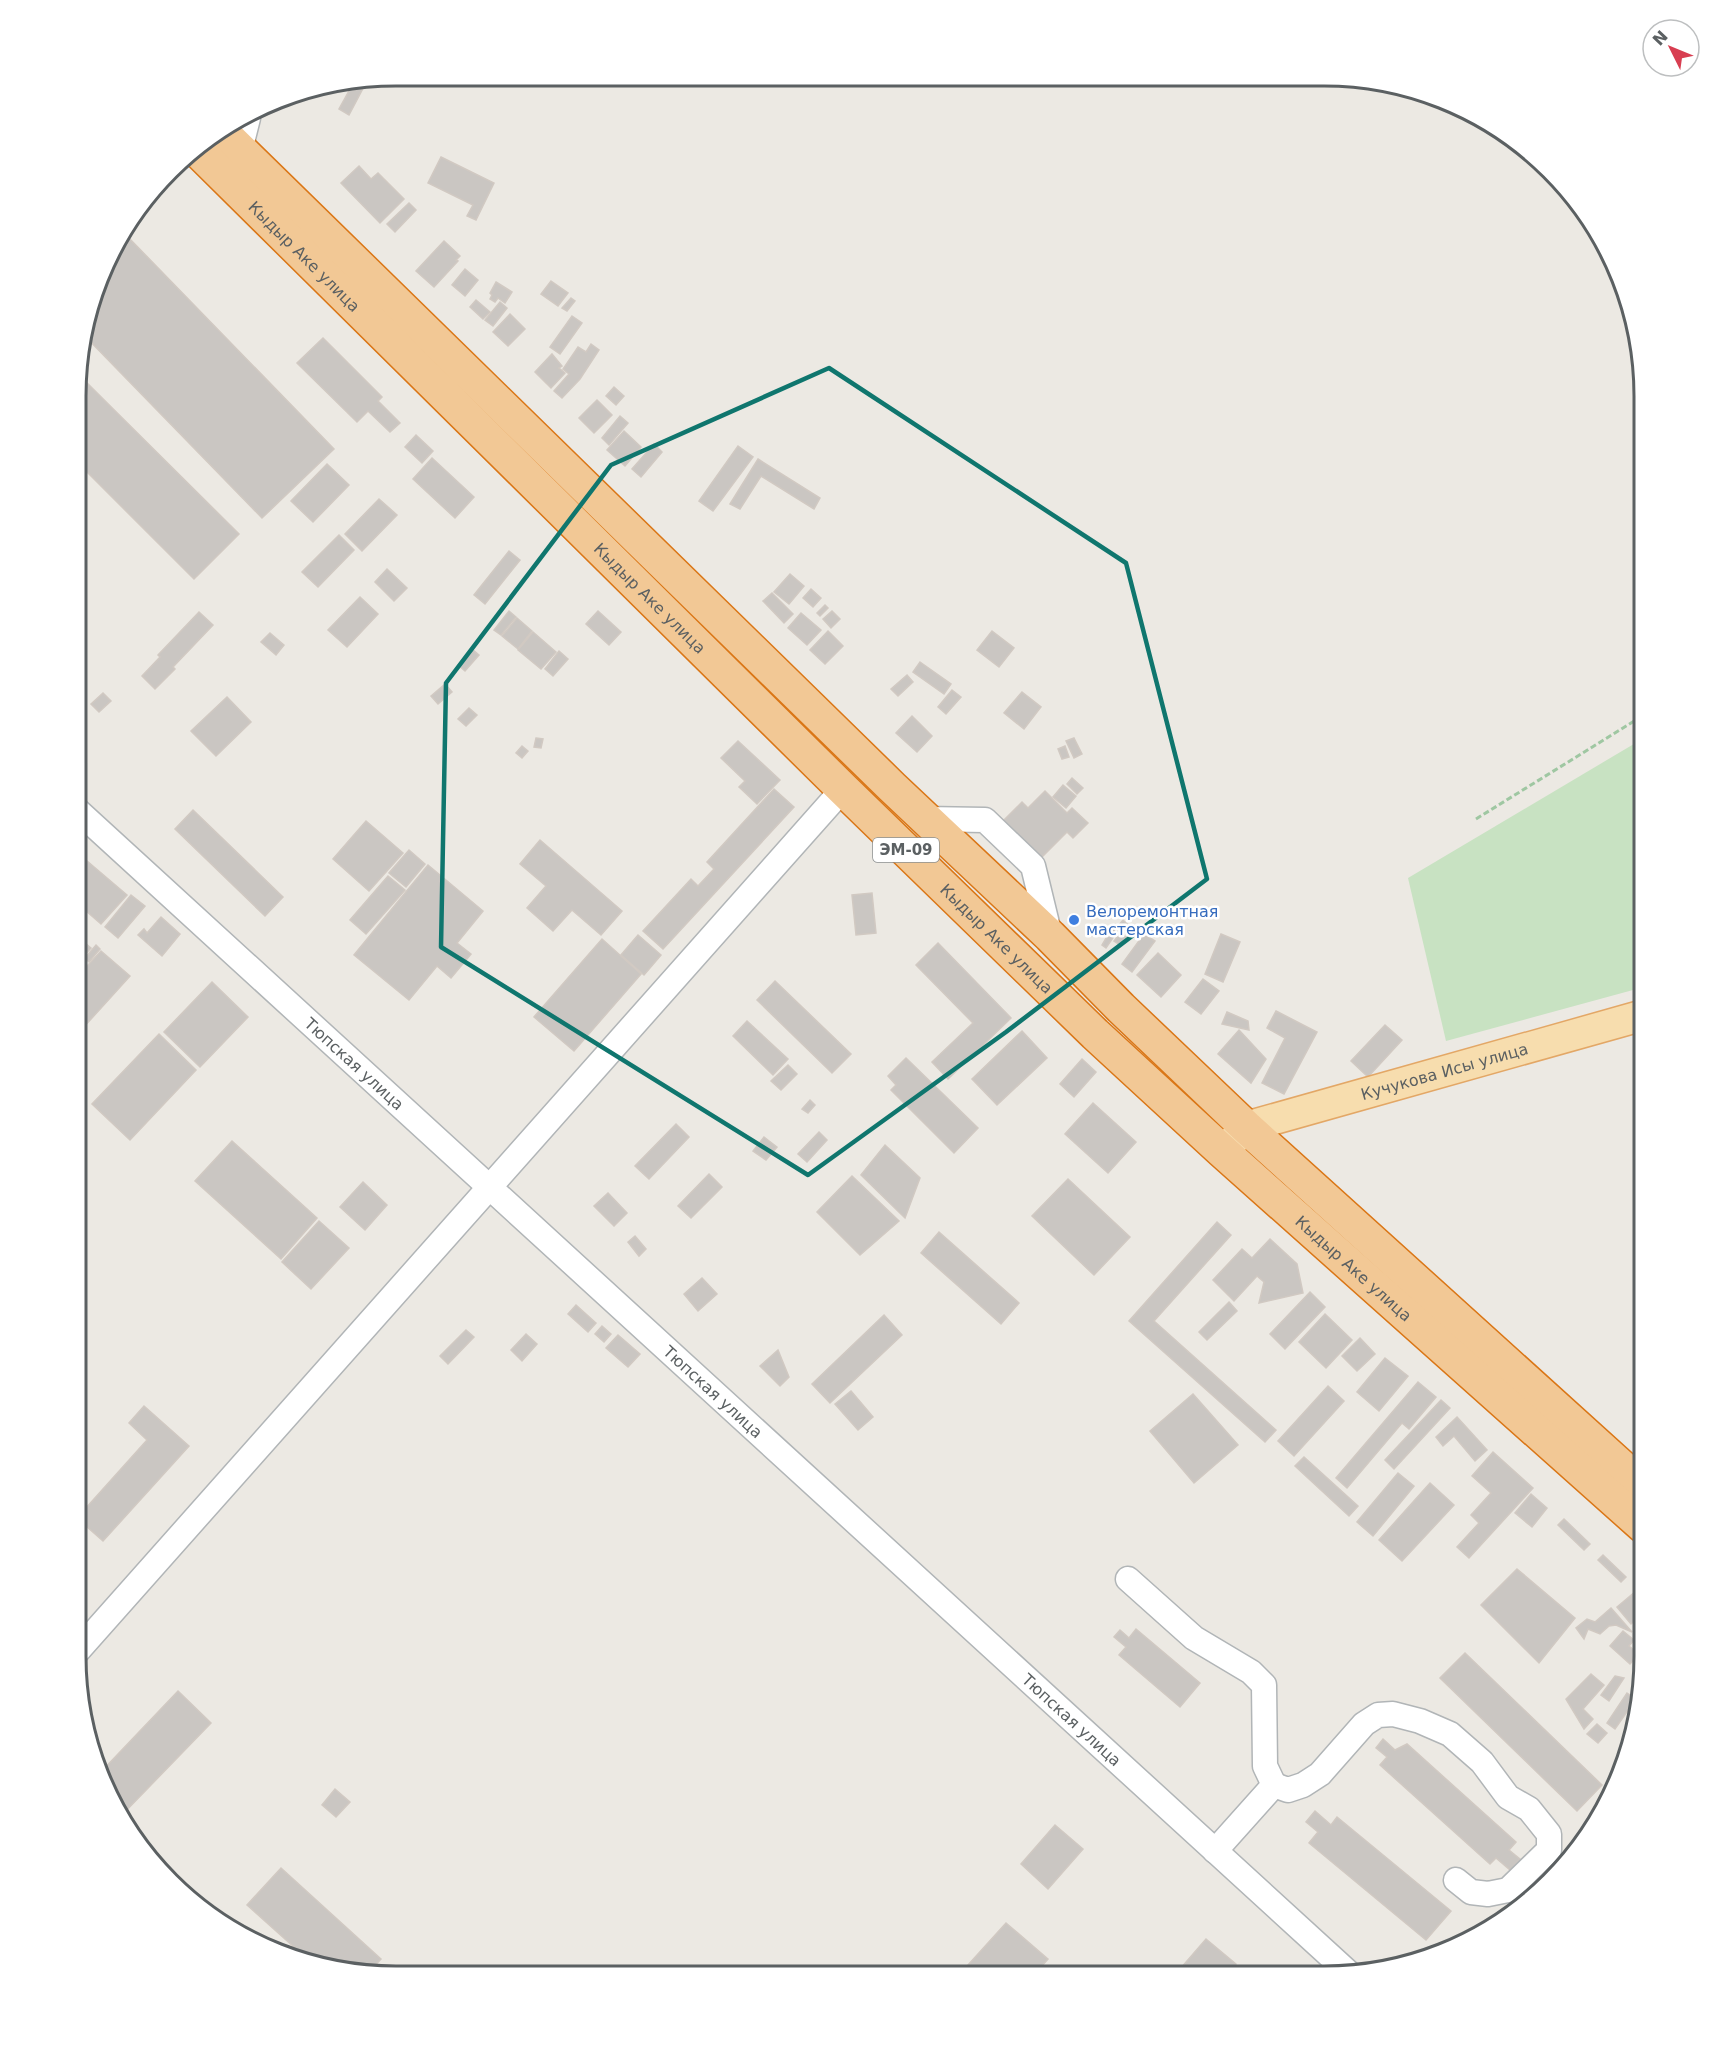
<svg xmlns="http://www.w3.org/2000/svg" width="1719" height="2052" viewBox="0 0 1719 2052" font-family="'DejaVu Sans',sans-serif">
<rect width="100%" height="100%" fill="#ece9e3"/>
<polygon fill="#c8e2c2" points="1644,738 1644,987 1446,1041 1408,878"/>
<g fill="#cac6c2" stroke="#d1c9c2" stroke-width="1.5">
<polygon points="368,79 349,115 339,109 354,82"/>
<polygon points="441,157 494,183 476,220 467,216 473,205 428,183"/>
<polygon points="359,166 371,179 378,173 404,199 380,223 341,183"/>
<polygon points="409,203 416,210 395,232 387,224"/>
<polygon points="127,236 334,449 262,518 84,335 113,250"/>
<polygon points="444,241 460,256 456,260 458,261 434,287 416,271"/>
<polygon points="465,269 478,280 465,296 452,285"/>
<polygon points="551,281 568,293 558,306 541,294"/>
<polygon points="496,282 512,292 505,303 498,298 495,302 490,299 492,295 490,293"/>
<polygon points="571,298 575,301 567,311 562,308"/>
<polygon points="476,300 490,312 483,319 470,307"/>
<polygon points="500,302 507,308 493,326 485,320"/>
<polygon points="510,314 525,329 508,346 493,332"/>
<polygon points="572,316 582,323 560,354 550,347"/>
<polygon points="323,338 382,397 378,401 400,423 390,432 368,411 357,422 297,363"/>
<polygon points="591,344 599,350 580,379 562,398 554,391 569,374 563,369 578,347 586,352"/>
<polygon points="552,354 562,366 559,368 565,373 551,388 535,372"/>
<polygon points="78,374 239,534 194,579 78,463"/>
<polygon points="614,387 624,396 616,405 606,396"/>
<polygon points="597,400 612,415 594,433 579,418"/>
<polygon points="620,416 628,423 609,445 602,438"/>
<polygon points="624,431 641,447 625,466 607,450"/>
<polygon points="416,435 433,451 422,463 405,447"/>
<polygon points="654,444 662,452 641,477 632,469"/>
<polygon points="738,446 753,457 713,511 699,501"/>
<polygon points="432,458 474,497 455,518 413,479"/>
<polygon points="758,459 820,498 814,509 761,476 740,509 730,504"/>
<polygon points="327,464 349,485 313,522 291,501"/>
<polygon points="379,499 397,515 362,551 345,534"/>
<polygon points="339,535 354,550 318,587 302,572"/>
<polygon points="509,551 520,560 485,604 474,595"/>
<polygon points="387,569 407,588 394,601 375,582"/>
<polygon points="790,574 804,586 789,604 774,592"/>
<polygon points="811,589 821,598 813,607 803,598"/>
<polygon points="772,593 793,614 784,623 763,601"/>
<polygon points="360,597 378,614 347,647 328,630"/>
<polygon points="825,605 828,608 820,616 817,613"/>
<polygon points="509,611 516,617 501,635 494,630"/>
<polygon points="598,611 621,632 609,645 586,624"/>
<polygon points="832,611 840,619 831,628 823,619"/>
<polygon points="199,612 213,625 173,667 175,669 155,689 142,676 160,657 158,655"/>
<polygon points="801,613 821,630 807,645 788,628"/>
<polygon points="517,618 532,631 518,649 502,636"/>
<polygon points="828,631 843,646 825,664 810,650"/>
<polygon points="992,631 1014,648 999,667 977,650"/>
<polygon points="533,632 556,652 541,669 518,650"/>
<polygon points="270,633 284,645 276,655 261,642"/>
<polygon points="472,649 479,655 465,671 458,665"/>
<polygon points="559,651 568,659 553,676 545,669"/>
<polygon points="920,662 951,684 944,694 913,672"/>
<polygon points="907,675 913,682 898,696 891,689"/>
<polygon points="445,684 452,692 438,704 431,696"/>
<polygon points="952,690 961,697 946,714 938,707"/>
<polygon points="1022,692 1041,707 1024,729 1004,713"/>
<polygon points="103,693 111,701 99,712 91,704"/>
<polygon points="227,697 251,722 216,756 191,731"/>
<polygon points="469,708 477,715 466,726 458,719"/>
<polygon points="912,716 932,736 917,752 896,733"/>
<polygon points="536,738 543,739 541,748 534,747"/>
<polygon points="1074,738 1082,754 1074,758 1066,741"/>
<polygon points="738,741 780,780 757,804 739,787 745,781 721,758"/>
<polygon points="522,746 528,751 522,758 516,753"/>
<polygon points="1065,746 1069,757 1062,759 1058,749"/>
<polygon points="1072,778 1083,788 1077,794 1067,784"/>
<polygon points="1063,785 1076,796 1066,808 1053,797"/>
<polygon points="774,789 794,807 663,949 643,931 691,879 698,886 714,869 707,862"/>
<polygon points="1045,791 1067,813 1072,808 1088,823 1073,838 1067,832 1039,860 1001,823 1022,802 1028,808"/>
<polygon points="193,810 283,897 265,916 175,829"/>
<polygon points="366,821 403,853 369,891 333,859"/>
<polygon points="540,840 622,911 601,935 572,910 553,931 527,908 546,886 520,864"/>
<polygon points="409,850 425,864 406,887 389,873"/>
<polygon points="80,855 127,895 101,924 77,903 77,860"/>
<polygon points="428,865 483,911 457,943 471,954 451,978 437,966 409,1000 354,955"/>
<polygon points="388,876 405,890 366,934 350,920"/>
<polygon points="872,893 876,933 856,935 852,895"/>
<polygon points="131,895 145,906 118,938 105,927"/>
<polygon points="161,917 180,934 162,956 138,935 144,929 147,933"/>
<polygon points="1123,920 1132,929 1128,933 1119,925"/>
<polygon points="1112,928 1117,932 1106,948 1102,945"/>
<polygon points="1120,933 1126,937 1120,945 1114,941"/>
<polygon points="1144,934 1155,941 1132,972 1122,964"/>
<polygon points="1221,934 1240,942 1223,982 1205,974"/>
<polygon points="638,935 661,955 644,975 621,955"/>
<polygon points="602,939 641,974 574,1051 534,1017"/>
<polygon points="85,943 91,948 80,960 77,956 77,952"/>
<polygon points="938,943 1011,1018 948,1079 932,1062 973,1023 916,965"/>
<polygon points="96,945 100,949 89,962 85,958"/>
<polygon points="101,951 130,976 82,1029 76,1024 76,978"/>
<polygon points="1158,953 1181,975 1161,997 1137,975"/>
<polygon points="1203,979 1219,991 1201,1014 1185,1002"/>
<polygon points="775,981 851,1054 832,1073 757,1000"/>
<polygon points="212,982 248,1017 200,1067 164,1032"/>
<polygon points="1276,1011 1317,1032 1284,1094 1262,1083 1285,1038 1267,1028"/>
<polygon points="1227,1012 1248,1021 1249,1030 1222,1024"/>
<polygon points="747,1021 788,1059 773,1075 733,1036"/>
<polygon points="1385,1025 1402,1040 1368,1077 1351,1061"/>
<polygon points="1239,1030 1266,1059 1251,1083 1218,1054"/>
<polygon points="1022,1031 1047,1058 997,1105 972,1079"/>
<polygon points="159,1034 196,1070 130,1140 92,1104"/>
<polygon points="906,1058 978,1128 954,1153 891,1090 896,1085 888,1076"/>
<polygon points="1082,1059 1096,1072 1074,1097 1060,1084"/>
<polygon points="788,1065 797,1074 781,1090 771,1081"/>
<polygon points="810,1100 815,1105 808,1113 802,1109"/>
<polygon points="1093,1103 1136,1142 1108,1173 1065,1134"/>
<polygon points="676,1124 689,1137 649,1179 635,1166"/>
<polygon points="819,1132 827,1140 807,1162 798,1154"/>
<polygon points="764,1137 777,1147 766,1160 753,1151"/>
<polygon points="232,1141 317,1218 281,1259 195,1181"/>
<polygon points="885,1145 920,1178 905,1218 861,1175"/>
<polygon points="709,1174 722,1187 691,1218 678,1206"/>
<polygon points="852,1176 899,1221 860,1255 817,1212"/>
<polygon points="1068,1179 1130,1237 1094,1275 1032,1216"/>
<polygon points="363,1182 387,1205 365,1230 340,1207"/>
<polygon points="608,1193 627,1213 614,1226 594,1206"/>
<polygon points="319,1221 349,1248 311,1289 282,1262"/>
<polygon points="1217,1222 1231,1235 1154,1321 1276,1430 1265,1442 1129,1321"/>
<polygon points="939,1232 1019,1303 1001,1324 921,1253"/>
<polygon points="635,1236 646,1249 639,1256 628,1242"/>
<polygon points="1270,1239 1297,1264 1303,1293 1259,1303 1264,1282 1257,1276 1234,1301 1213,1280 1242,1249 1252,1258"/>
<polygon points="702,1278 717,1294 698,1311 684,1294"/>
<polygon points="1310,1292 1325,1307 1285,1349 1270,1334"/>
<polygon points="1229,1302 1237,1311 1207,1340 1199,1332"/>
<polygon points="576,1305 596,1323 588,1332 568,1314"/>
<polygon points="1325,1314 1352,1340 1326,1368 1299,1342"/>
<polygon points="884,1315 902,1335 830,1403 812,1384"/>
<polygon points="602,1326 611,1334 604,1342 595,1334"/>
<polygon points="466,1330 474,1337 448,1364 440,1356"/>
<polygon points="526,1334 537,1344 522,1361 511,1350"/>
<polygon points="618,1335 640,1354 628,1367 606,1348"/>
<polygon points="1360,1338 1375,1354 1357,1371 1342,1356"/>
<polygon points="778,1350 789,1377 780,1386 760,1366"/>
<polygon points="1385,1358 1408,1376 1379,1411 1357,1392"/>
<polygon points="1418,1382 1436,1397 1409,1429 1402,1423 1347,1488 1336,1478"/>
<polygon points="1328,1386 1344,1401 1294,1456 1278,1441"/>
<polygon points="851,1391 873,1417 858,1430 835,1404"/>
<polygon points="1193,1394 1238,1445 1194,1483 1150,1431"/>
<polygon points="1441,1400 1450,1408 1394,1469 1385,1460"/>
<polygon points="144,1406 189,1446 103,1541 77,1518 147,1440 129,1423"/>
<polygon points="1457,1417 1487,1450 1475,1461 1454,1436 1443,1446 1436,1437"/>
<polygon points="1493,1452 1533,1488 1469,1558 1457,1547 1479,1523 1471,1515 1491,1493 1472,1476"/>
<polygon points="1304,1457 1358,1506 1349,1516 1295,1466"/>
<polygon points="1398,1473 1414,1486 1373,1536 1357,1522"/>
<polygon points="1430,1483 1454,1505 1402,1561 1379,1540"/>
<polygon points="1531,1494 1547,1508 1532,1527 1515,1513"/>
<polygon points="1564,1519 1590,1544 1584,1550 1558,1525"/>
<polygon points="78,1555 86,1562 75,1574 75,1557"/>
<polygon points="1603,1555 1626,1577 1621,1582 1598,1560"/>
<polygon points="1517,1569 1575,1618 1539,1663 1481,1605"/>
<polygon points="1636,1591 1643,1599 1643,1613 1631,1624 1617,1607"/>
<polygon points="1611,1608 1632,1632 1616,1625 1609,1626 1600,1634 1588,1629 1584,1639 1576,1628 1587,1619 1595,1622"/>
<polygon points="1136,1629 1200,1683 1180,1707 1119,1655 1126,1647 1114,1637 1120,1630 1129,1638"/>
<polygon points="1623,1631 1634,1640 1629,1646 1639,1654 1630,1664 1610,1646"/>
<polygon points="1643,1636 1643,1652 1636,1645"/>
<polygon points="1465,1653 1602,1785 1577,1811 1440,1678"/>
<polygon points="1591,1674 1604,1685 1583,1709 1593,1719 1584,1729 1566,1699"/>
<polygon points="1615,1676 1624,1678 1609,1701 1601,1695"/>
<polygon points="178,1691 211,1723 119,1818 100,1773"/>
<polygon points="1627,1693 1636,1699 1615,1729 1607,1723"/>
<polygon points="1597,1724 1607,1733 1598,1743 1587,1734"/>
<polygon points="1383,1739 1395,1750 1407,1744 1516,1842 1509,1850 1520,1859 1510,1870 1496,1858 1490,1864 1380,1765 1387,1757 1376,1748"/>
<polygon points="335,1789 350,1802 336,1817 322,1805"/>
<polygon points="1315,1811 1331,1825 1337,1817 1451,1911 1426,1940 1309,1843 1318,1832 1306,1822"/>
<polygon points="1055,1825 1083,1849 1048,1889 1021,1864"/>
<polygon points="281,1868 381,1959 366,1975 313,1964 247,1905"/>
<polygon points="1006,1923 1048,1959 1033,1976 958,1976"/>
<polygon points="1206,1939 1236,1964 1226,1976 1174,1976"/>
</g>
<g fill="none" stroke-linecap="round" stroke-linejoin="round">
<g stroke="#b1b5b7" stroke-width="27">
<g id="minor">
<polyline points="240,150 248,118"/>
<path id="s1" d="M77,810L1351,1975"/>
<polyline points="925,819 985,820 1033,866 1050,936"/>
<polyline points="1128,1579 1194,1638 1251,1672 1264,1685 1265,1766 1274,1785"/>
<polyline points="75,1654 843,789"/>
<polyline points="1215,1851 1274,1785 1288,1790 1303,1785 1320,1774 1364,1724 1378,1715 1393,1714 1420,1721 1450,1734 1482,1762 1508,1797 1529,1809 1549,1834 1549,1850 1508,1890 1488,1894 1471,1892 1456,1880"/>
</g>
</g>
<g stroke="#e3a766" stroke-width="33">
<g id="major">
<path id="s2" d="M1231,1143L1246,1127L1644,1015"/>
</g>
</g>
<g stroke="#da7616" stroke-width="36">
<g id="highway">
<polyline points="222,132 892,787 1050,936 1121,1008 1246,1127 1643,1486"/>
<path id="s3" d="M195,148L843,789L1095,1034L1222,1151L1643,1526"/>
</g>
</g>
<polyline stroke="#9fc7a2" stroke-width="3" stroke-dasharray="6 3" stroke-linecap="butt" points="1476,819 1644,715"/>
<use href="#minor" stroke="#fff" stroke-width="24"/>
<use href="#major" stroke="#f7ddae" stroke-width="30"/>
<use href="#highway" stroke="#f2c895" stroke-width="33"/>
</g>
<path fill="none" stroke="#0f766e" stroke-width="4.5" stroke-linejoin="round" d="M829,368L1126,563L1207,879L1006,1032L808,1175L441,947L446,683L611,465Z"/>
<circle fill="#3f7fe0" stroke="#fff" stroke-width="2" cx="1074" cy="920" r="6"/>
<g text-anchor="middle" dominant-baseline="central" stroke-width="5" stroke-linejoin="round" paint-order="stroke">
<rect fill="#fff" stroke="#8c9091" stroke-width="1.5" x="873" y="838" width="66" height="24" rx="4.5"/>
<g font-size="15" font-weight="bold" fill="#5b6062">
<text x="906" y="850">ЭМ-09</text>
</g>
<g font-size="16" fill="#5b6062" stroke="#fff">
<text stroke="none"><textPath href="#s3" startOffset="154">Кыдыр Аке улица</textPath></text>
<text stroke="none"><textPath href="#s3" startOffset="640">Кыдыр Аке улица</textPath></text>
<text stroke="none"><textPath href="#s3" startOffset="1126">Кыдыр Аке улица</textPath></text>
<text stroke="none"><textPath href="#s1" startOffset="376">Тюпская улица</textPath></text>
<text stroke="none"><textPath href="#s2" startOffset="228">Кучукова Исы улица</textPath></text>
<text stroke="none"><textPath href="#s3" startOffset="1612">Кыдыр Аке улица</textPath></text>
<text stroke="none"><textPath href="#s1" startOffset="862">Тюпская улица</textPath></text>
<text stroke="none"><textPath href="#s1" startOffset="1348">Тюпская улица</textPath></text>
</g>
<g font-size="16" fill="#366cbe" stroke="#fff" text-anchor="start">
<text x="1086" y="911">Велоремонтная<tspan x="1086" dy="18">мастерская</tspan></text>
</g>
</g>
<path d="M0 0H1719V2052H0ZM396 86H1324A310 310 0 0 1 1634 396V1656A310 310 0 0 1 1324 1966H396A310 310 0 0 1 86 1656V396A310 310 0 0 1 396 86Z" fill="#fff" fill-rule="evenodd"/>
<path fill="none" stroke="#5b6062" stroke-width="3" d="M396 86H1324A310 310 0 0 1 1634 396V1656A310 310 0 0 1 1324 1966H396A310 310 0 0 1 86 1656V396A310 310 0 0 1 396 86Z"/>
<g transform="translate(1671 48) rotate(313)"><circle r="28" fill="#ffffff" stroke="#bdbfc0" stroke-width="1.5"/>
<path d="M0-4.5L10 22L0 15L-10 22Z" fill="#d83e51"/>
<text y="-9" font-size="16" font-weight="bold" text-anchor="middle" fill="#5b6062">N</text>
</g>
</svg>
